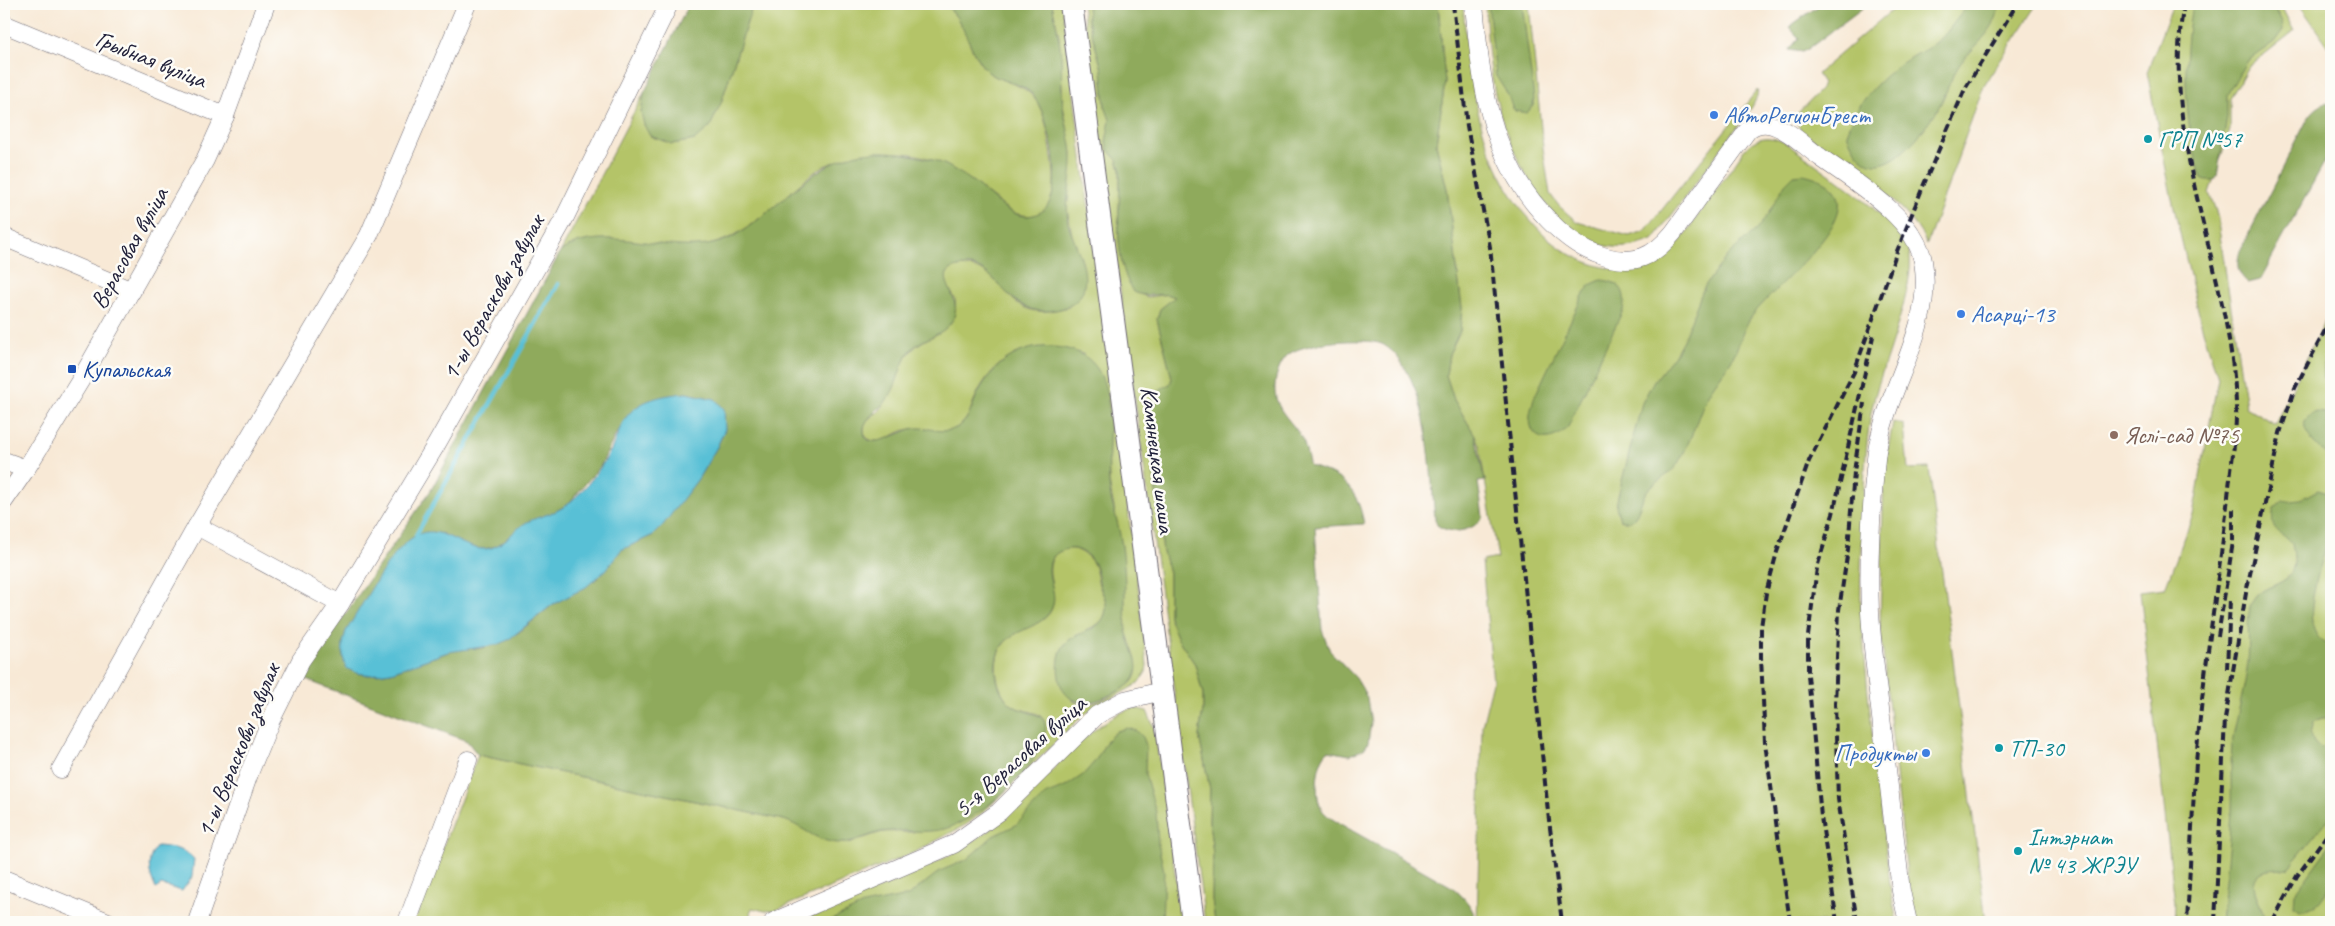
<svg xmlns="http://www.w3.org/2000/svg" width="2335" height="926" viewBox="0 0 2335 926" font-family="Caveat,sans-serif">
<rect width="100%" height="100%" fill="#fdfcf7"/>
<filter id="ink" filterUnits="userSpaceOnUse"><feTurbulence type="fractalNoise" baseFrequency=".02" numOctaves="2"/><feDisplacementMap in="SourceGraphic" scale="10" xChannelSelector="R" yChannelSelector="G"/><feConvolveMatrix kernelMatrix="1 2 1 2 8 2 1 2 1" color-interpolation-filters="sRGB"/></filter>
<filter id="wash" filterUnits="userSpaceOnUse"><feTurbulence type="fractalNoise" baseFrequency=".0096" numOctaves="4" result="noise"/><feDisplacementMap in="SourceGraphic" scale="20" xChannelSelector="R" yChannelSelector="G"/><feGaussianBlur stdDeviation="1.12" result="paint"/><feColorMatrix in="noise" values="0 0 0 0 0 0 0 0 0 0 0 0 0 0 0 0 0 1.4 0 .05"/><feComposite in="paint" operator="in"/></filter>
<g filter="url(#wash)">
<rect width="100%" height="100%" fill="#f8e9d6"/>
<g fill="#b4c467" stroke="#6b7351">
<path d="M753,4H944C965,18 968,50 984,68C998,84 1023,81 1035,99C1045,113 1048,133 1051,150C1056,182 1061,229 1011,212C978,187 939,151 895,153C884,154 872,157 861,159C850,161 834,161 824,166C808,175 794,190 780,202C756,221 733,242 702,246C659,252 600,225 561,251L644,93L641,112L650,136L672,144L695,140L721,103Z"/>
<path d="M1052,4H1062L1140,601L1147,665L1146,672L1139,683L1083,715L1011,786L982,813L967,824L915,852L776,910L765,911L752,908L750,913L752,918L749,922H414L478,755L784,820C806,826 822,845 846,843C857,842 868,836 879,833C890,830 901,833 913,832C921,830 994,798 1002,792C1019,780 1048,745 1045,724C1043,711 1027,712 1017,708C1000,700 994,676 997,659C1004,623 1049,631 1053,604C1054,595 1051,583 1050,574C1047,548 1073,541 1089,558C1097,566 1096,575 1099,585C1102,594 1108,601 1106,610C1104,627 1090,625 1084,633C1076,643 1068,673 1063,686C1066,692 1069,698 1075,702C1091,711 1119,692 1132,682L1134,653L1126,631L1122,548L1109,482L1108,415L1083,354C1039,338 997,351 976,396C970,408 969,423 954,429C935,437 917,420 892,436C887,440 881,442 875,441C868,440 863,436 864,429C864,419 874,416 880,410C894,393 896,366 912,350C923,338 942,335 951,322C955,317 957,302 954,297C949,288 939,275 953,268C958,266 963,266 968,267C997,269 1003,299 1028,309C1041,314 1056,310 1069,307L1072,235L1067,209L1072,153L1063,105L1059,36Z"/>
<path d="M1082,4H1087L1088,20L1102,69L1105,106L1111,120L1106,142L1108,150L1117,160L1120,168C1121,211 1111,253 1134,292L1148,297L1168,294L1176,297L1160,309L1157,319L1172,378L1170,384C1153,392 1148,404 1148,422L1163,552L1169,573V617L1178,639L1195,664L1203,694V710L1199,736L1210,789L1209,821L1213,854L1212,899L1215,922H1205Z"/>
<path d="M1438,4H1463C1469,81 1479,164 1534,224C1551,243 1571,258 1596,265C1617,272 1643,272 1662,259C1677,248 1688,231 1698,215C1714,194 1729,172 1744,150C1757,135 1771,135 1787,144C1816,165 1900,220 1909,251C1918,285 1878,373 1871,413C1865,448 1864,483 1863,519C1862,553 1859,587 1862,621C1868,712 1881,803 1891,893L1897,922H1477L1482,726L1493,682L1482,561L1498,558L1479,445L1475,435L1454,400L1446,375L1449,354L1460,331L1462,308L1447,189L1436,144L1445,82Z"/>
<path d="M1485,4H1529L1543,148L1550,194L1559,206L1577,222L1629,236L1645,231L1758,89L1757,97L1752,107L1654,239C1572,279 1512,166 1497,102C1489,70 1487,37 1485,4Z"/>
<path d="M1899,4H2038L1984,85L1927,244C1906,198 1839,162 1800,129L1795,116L1821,89L1823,83L1817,74Z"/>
<polygon points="2173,4 2280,4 2294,31 2247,68 2230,99 2230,130 2209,193 2217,215 2246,407 2275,424 2331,308 2331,922 2174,922 2175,904 2140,591 2165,588 2193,515 2218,378 2203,331 2171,195 2147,72"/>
<polygon points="2299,4 2331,4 2331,50"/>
<polygon points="1893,422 1904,425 1908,469 1929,468 1986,922 1917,922 1909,894 1880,625 1884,471"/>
<path d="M1135,708L1147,711L1154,727L1182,922H798C865,893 947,866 1002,820C1036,792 1095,714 1135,708Z"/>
</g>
<g fill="#8faa5c" stroke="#58664c" fill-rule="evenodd">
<polygon points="689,4 753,4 721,103 710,127 695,140 672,144 650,136 644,125 641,112 644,93"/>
<path d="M944,4H1052C1056,21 1059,38 1061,55C1062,73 1061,91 1063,108C1066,125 1072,142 1072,159C1072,180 1065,201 1068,222C1073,245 1092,269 1082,293C1076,306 1061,310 1047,311C1002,313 997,257 958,267C925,275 975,302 946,328C936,337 921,339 911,350C899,364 899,383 889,397C883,407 864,418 864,429C863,457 904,428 916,428C930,427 943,435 956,428C971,420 971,406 978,393C993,364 1020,344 1053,347C1071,348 1088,354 1098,370C1117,402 1106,448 1109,483C1110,501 1117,517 1120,535C1125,559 1125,583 1125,608C1126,615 1125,622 1126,629C1128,645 1143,662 1134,679C1129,687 1117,692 1108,696C1074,713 1054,694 1059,658C1064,626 1103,638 1106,609C1107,599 1104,597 1101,589C1098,582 1099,575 1096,569C1092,555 1077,545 1064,550C1057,552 1052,556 1050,563C1046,577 1057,591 1053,605C1045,631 1010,626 999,651C991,668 998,697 1015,707C1032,716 1053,711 1043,740C1033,773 977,821 944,829C923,834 902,829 881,832C865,836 848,846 831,842C814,839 800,825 784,820L478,755L467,741L301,678L431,490L561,251C604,221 671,258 720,242C736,237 751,225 764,215C809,179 835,145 898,153C915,156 933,158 948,166C956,171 964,175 972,181C990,193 1013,226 1039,213C1069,199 1050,113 1031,93C1018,80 996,83 983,67C968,48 964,18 944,4ZM686,393L715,399L725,429L717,447L698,479L653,535L621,550L597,579L552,605L518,633L483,648L460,649L448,652L391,672L369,675L357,673L343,658V643L346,631L441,533L468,547L484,549L497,546L528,522L551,515L569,503L601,465L617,432Z"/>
<path d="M1087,4H1438L1445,82L1436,144L1447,189L1462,308L1460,331L1449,354L1446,375L1454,400L1475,435L1485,481L1478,482L1483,517C1474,531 1452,536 1437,525L1435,519C1430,468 1430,393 1394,353C1391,350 1386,346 1382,344C1362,337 1306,342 1289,354C1279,362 1274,379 1275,392C1277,412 1292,421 1301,437C1306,446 1307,457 1310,466C1343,476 1358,489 1364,524L1315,527L1322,630L1330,651L1356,678L1362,688L1367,698L1371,723L1368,743L1364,749L1350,755L1328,751C1316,762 1315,791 1320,806C1323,814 1331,818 1337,822L1452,887C1465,898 1472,906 1477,922H1215L1212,899L1213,854L1209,821L1210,789L1199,736L1203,710V694L1195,664L1178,639L1169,617V573L1163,552L1148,422C1148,401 1151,393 1170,384L1172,378L1157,319L1160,309L1175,297C1162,291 1148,299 1133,292C1111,253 1121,211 1120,168L1117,160L1108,150L1106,142L1110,120L1105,106L1102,69L1088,20Z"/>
<polygon points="1488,4 1522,4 1534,98 1533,106 1527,113 1515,111 1512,107 1508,95 1496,76"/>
<polygon points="1821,4 1868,4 1808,49 1802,52 1789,50 1799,38 1789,27"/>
<path d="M1971,4H1998C2001,28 1970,48 1958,67C1949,81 1945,98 1936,112C1914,145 1871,198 1847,134C1855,105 1878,80 1902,63C1914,55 1927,50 1938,41C1951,30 1958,14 1971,4Z"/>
<path d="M2192,4H2273L2282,22L2283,30L2274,42L2246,62L2227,95V117L2217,176L2214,180H2206L2202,178L2200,173C2183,120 2183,59 2192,4Z"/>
<path d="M2326,103L2331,105V150L2260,280L2248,283C2237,273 2236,265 2240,251L2306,122C2311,113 2316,107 2326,103Z"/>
<path d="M1803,174C1904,196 1764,289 1747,324C1741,335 1738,348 1732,359C1724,373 1712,385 1705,401C1696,421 1690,444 1678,463C1670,477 1652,481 1645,494C1638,506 1638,526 1620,520L1616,506L1618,496L1642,403L1652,384L1674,356L1684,338L1704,287L1727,256L1757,229L1768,214L1785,184L1794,175Z"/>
<path d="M1601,280C1621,282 1627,291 1623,310L1568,427C1556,440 1533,446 1530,421C1529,413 1532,406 1534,398L1582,297L1590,285Z"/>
<path d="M2331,344V390C2317,376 2323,359 2331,344Z"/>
<path d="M2317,412L2331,414V459C2319,448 2287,422 2317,412Z"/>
<path d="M2318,490L2331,494C2331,505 2333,518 2331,529C2325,555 2302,611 2316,634C2319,640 2325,643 2331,646V718H2322L2315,721C2307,737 2313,748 2331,752V816L2289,867C2280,871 2270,868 2262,872C2243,883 2265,906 2264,922H2221C2224,886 2229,849 2231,812C2232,790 2230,767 2232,744C2236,716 2245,690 2248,662C2250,645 2247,629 2249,613C2254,573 2305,598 2292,544C2281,530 2268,532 2274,509L2283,501L2301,499Z"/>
<polygon points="1127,728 1137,731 1143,737 1146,745 1145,774 1156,812 1158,844 1164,871 1162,922 827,922 863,905 908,896 940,871 966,860 993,836 1016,825 1045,795 1065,787 1083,775 1096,760 1107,740 1117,731"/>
<path d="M2331,844C2331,855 2333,869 2331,880C2328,895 2314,912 2299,910L2294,906L2295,893Z"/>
</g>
<g fill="#59c0d6" stroke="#3e7188">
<path d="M686,393L715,399L724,409L725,429L717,447L698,479L663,525L653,535L621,550L606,570L586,587L552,605L508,640L496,645L448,652L391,672L369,675L357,673L346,668C341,654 342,644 346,631C363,605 389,551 415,536C439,522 459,548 483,549C503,549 512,530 527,522C541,515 556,514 569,503C585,490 601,469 611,450C616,439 619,428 625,419C638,399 664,395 686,393Z"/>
<path d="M157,846C170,847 184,848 194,859L192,877L182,891L161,885L156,889C149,873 145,861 157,846Z"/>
</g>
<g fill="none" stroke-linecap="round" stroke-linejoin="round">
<polyline stroke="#59c0d6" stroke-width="4.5" points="416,535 558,284"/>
</g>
</g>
<g filter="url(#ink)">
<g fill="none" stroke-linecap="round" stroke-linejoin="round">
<g stroke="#6d6871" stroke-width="19">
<g id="minor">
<path d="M1474,4C1481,82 1488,152 1542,213C1559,232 1579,249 1603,256C1635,266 1653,257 1673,233L1748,130C1754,125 1761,123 1768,124C1788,128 1804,146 1820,157C1853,181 1915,217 1923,261C1935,330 1883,391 1876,459C1871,509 1868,562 1870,612C1872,647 1877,682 1881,717C1888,775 1894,833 1901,891L1908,922"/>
<polyline points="4,24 225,116"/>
<polyline points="4,237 132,291"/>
<polyline points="4,461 26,469"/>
<polyline points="4,501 26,469 80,381 205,160 225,116 266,4"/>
<polyline points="197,526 340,604"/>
<polyline points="61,769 197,526 369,235 467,4"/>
<polyline points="4,879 108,922"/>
<polyline points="197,922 250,771 270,722 301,660 340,604 436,445 564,219 669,4"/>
<polyline points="407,922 468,760"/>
<polyline points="773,922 954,844 999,812 1097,715 1125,700 1162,691"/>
</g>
</g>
<g stroke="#6d6871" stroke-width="24">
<polyline id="major" points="1071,4 1193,922"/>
</g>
<use href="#minor" stroke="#fff" stroke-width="18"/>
<use href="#major" stroke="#fff" stroke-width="22"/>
<g stroke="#22223b" stroke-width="4" stroke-dasharray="8 4" stroke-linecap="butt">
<polyline points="1453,4 1467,126 1490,247 1548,812 1562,922"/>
<path d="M2184,4C2159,139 2230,269 2236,403C2237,431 2232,459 2229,487C2221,564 2208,641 2200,718C2193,786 2191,854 2187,922"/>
<polyline points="2218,636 2233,542 2233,507"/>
<polyline points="2227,669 2230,599"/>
<polyline points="1790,922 1765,743 1761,657 1761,627 1766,593 1777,552 1809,461 1854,372 1897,251 1924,184 1965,89 2017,4"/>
<polyline points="1837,922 1821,817 1808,675 1808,636 1817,568 1833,514 1874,332"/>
<polyline points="1857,922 1838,799 1835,704 1839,610 1848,549 1854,472 1864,403"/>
<polyline points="2215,922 2225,719 2246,593 2280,433 2295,388 2331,319"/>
<polyline points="2272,922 2297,876 2331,829"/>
</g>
</g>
</g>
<g fill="#3f7fe0" stroke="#fdfcf7" stroke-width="2">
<circle cx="1714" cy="115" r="5"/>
<circle cx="1961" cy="314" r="5"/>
<circle cx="1926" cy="753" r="5"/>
</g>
<g fill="#0f9aa8" stroke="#fdfcf7" stroke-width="2">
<circle cx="2148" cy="139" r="5"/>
<circle cx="1999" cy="748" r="5"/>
<circle cx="2018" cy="851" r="5"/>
</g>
<rect fill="#1a4fb4" stroke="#fdfcf7" stroke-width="2" x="67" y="364" width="10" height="10" rx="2.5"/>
<circle fill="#8d6e63" stroke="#fdfcf7" stroke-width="2" cx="2114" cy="435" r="5"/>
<g text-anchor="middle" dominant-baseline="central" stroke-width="5" stroke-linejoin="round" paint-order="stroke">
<g font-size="24" fill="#22223b" stroke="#fdfcf7">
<text transform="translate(151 59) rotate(22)">Грыбная вуліца</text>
<text transform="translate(129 248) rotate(-61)">Верасовая вуліца</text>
<text transform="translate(493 297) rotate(-61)">1-ы Верасковы завулак</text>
<text transform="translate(1158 460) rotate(83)">Камянецкая шаша</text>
<text transform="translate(238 750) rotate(-68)">1-ы Верасковы завулак</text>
<text transform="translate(1020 756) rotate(-42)">5-я Верасовая вуліца</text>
</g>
<g font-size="24" fill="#366cbe" stroke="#fdfcf7" text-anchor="start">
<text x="1724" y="115">АвтоРегионБрест</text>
<text x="1971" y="314">Асарці-13</text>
<text x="1916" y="753" text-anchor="end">Продукты</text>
</g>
<g font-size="24" fill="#0d838f" stroke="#fdfcf7" text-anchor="start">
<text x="2158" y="139">ГРП №57</text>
<text x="2009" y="748">ТП-30</text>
<text x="2028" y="837">Інтэрнат<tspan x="2028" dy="28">№ 43 ЖРЭУ</tspan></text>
</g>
<g font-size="24" fill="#164399" stroke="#fdfcf7" text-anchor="start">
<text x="82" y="369">Купальская</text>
</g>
<g font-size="24" fill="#785e54" stroke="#fdfcf7" text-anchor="start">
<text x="2124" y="435">Яслі-сад №75</text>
</g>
</g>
<rect width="2335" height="926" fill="none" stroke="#fdfcf7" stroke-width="20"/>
</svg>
